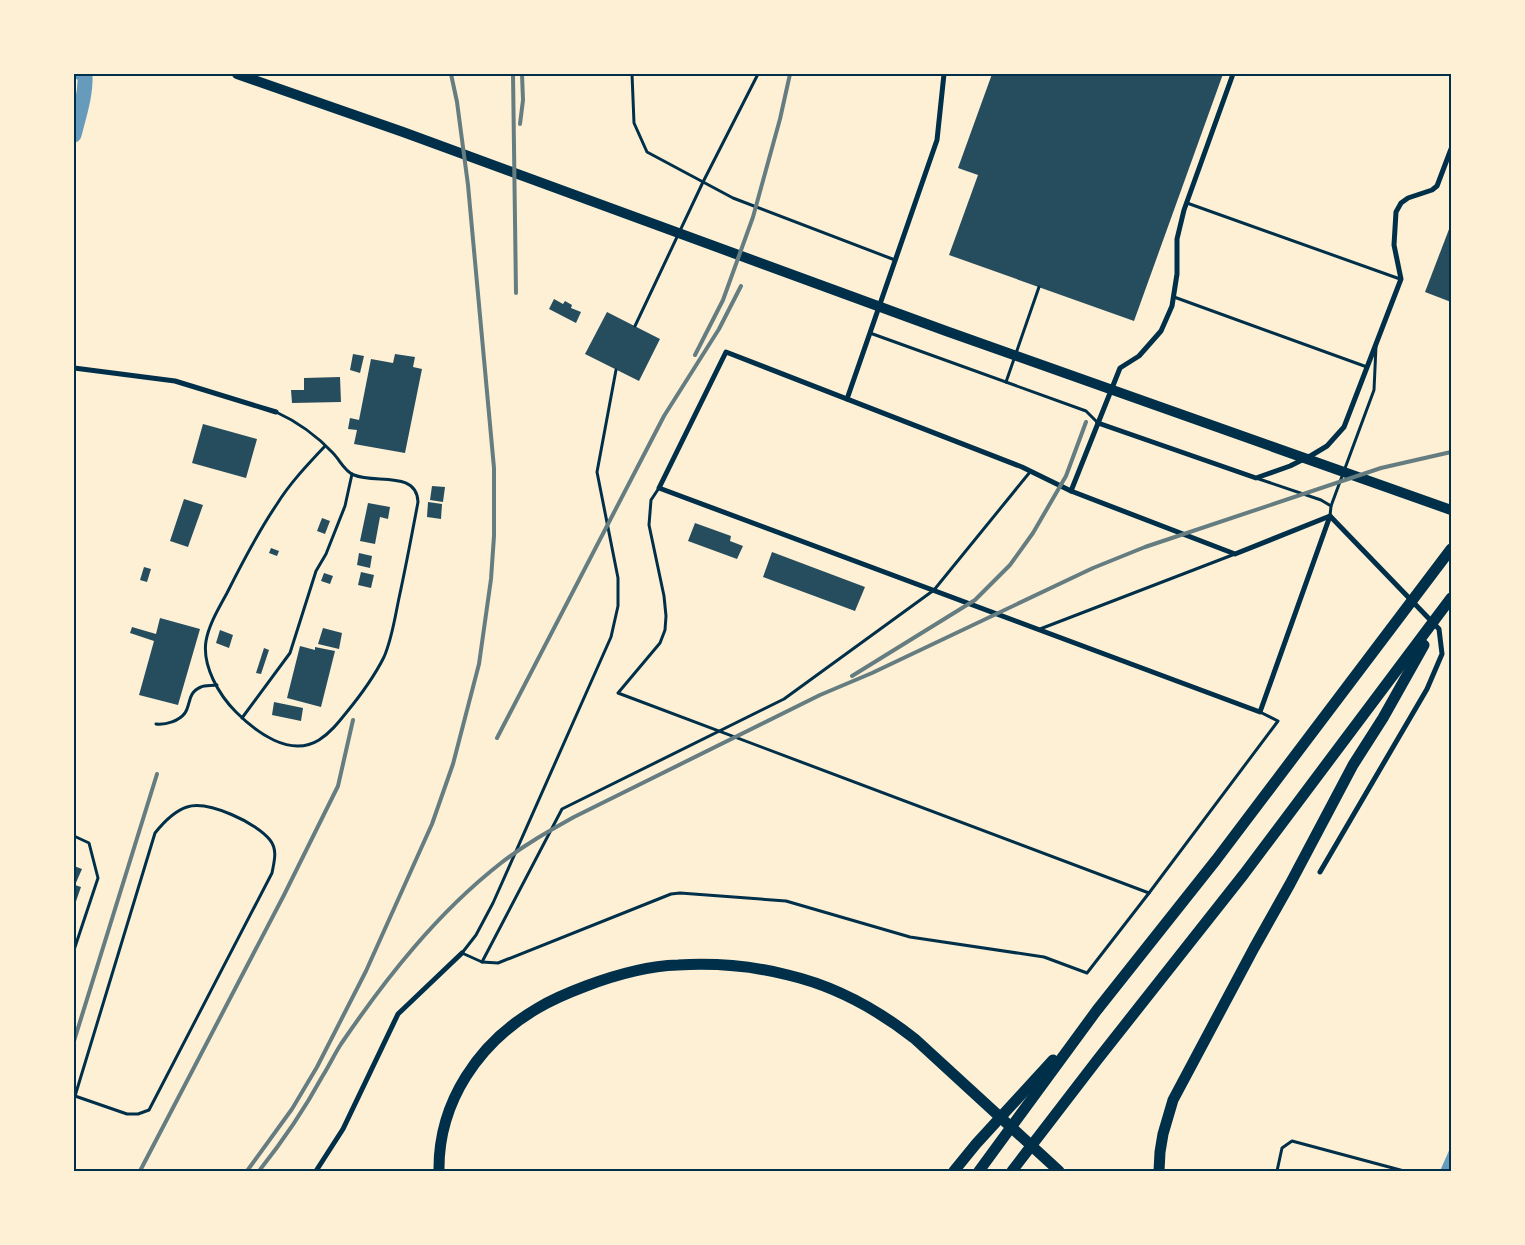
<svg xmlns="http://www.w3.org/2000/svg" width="1525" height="1245" viewBox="0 0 1525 1245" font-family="'Public Sans',sans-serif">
<rect width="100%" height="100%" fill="#fdf0d5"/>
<polygon fill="#669bbc" points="1451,1146 1451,1171 1440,1171"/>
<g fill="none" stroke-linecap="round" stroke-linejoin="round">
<polyline stroke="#669bbc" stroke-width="4.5" points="74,76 85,80"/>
<path stroke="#669bbc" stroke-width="15" d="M74,135C79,115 86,95 85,74"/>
</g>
<g fill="#264d5e">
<polygon points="992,74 1014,75 1015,74 1223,74 1134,321 949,255 978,175 958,168"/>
<polygon points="1451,224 1451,302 1425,292"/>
<polygon points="554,299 563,304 565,301 572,305 571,308 581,312 576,323 549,309"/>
<polygon points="607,312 660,339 639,381 585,354"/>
<polygon points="353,354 364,356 360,373 350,370"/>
<polygon points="395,354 415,357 413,367 422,369 405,453 354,444 357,430 348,429 350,418 359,420 371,359 393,363"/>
<polygon points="340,377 341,402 292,403 291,390 304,390 304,378"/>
<polygon points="203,424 257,439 246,478 192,463"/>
<polygon points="432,486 445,487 443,502 430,500"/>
<polygon points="184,499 203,505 188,547 170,541"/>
<polygon points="428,502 442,504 441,519 427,517"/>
<polygon points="368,503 390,507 388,519 380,517 375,544 360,541"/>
<polygon points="322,518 330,521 325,534 317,531"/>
<polygon points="695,523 731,536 730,541 743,546 737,559 688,541"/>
<polygon points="271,548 279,551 277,556 269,553"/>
<polygon points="772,552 865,587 855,611 763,577"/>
<polygon points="359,553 372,556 370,568 357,565"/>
<polygon points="144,567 151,569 147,582 140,580"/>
<polygon points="361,572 374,575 371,588 358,585"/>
<polygon points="324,573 333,576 330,584 321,581"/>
<polygon points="160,618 200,629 178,705 139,695 154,641 130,633 132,627 156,634"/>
<polygon points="323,628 342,633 339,649 318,644"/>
<polygon points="220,630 233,635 229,648 216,643"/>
<polygon points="300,646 315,650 315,647 335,651 321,707 287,698"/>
<polygon points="264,648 269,650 261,674 256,673"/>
<polygon points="274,702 303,708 301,721 272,715"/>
<polygon points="74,866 82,869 75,885 81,887 74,907"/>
</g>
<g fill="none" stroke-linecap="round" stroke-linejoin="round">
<g stroke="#003049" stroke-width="3">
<polyline points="632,74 634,123 647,152 733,198 895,260"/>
<polyline points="1187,203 1400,279"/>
<polyline points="1174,297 1367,367"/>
<polyline points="635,326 703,182 758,74"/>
<polyline points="870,333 1086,411 1098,423"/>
<polyline points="616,370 597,472 618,578 618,606 611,637 493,903 476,935 462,953 482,962 498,963 671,894 680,893 786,901 910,937 1044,957 1087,973 1149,893"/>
<polyline points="1006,382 1039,287"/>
<path d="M276,412C298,422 316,435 333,453C340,460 344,471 354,475C375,484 417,470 418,502C412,534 406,566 399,598C395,617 392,639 384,657C374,677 360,696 346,713C338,723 330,733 319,740C290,758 256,732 236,712C219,695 202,666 206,641C209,624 219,608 227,593C242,563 258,532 277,504C290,483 308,464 325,446"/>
<polyline points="1256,478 1321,500 1331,506 1330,516"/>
<polyline points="659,488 651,500 649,525 664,596 666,616 665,630 660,643 618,693 1149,893 1278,721 1260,712"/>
<polyline points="1331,506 1374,390 1376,346"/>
<polyline points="1040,629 1235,554"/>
<polyline points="242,718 290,653 316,571 326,554 345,506 352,474"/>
<path d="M156,724C166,725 179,721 185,713C191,704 187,693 201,687C205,685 212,686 217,685"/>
<polyline points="74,836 89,843 98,878 74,950"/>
<polyline points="482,962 562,809 784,699 934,590 1030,472"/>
<path d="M74,1096H75L127,1114H138L149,1110L272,873C274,862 278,850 270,840C257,823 208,800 187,807C174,811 163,823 155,833L75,1096"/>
<polyline points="1277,1171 1282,1148 1292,1141 1404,1171"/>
</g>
<g stroke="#003049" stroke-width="5">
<polyline points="1233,74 1184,210 1177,239 1177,274 1172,306 1161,331 1139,356 1120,368 1071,491 1235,554 1330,516 1439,629 1442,654 1427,689 1320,872"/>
<polyline points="74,368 175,381 276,412"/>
<polyline points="847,399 937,140 944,74"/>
<polyline points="1098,423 1256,478 1290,466 1312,455 1327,446 1344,427 1401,279 1394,245 1396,212 1401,203 1408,198 1432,190 1437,186 1451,149"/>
<polyline points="1071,491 1022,467 726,352 659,488 1260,712 1330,516"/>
<polyline points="316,1171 343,1129 398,1014 462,953"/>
</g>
<polyline stroke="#003049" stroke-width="10" points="237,74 403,132 946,331 1451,510"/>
<g stroke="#003049" stroke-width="11">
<path d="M439,1171C438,1102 479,1042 538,1008C553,999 570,992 586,986C615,975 647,966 678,965C714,963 753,966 788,975C835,986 877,1009 915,1039L1059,1171"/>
<polyline points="954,1171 976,1144 1053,1060"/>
<polyline points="979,1171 1097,1010 1216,860 1451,549"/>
<polyline points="1012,1171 1098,1059 1244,874 1451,598"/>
<polyline points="1159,1171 1160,1152 1163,1134 1173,1100 1254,948 1290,884 1353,765 1383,718 1424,645"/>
</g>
<g stroke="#657d81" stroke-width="4">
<polyline points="513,74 516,293"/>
<polyline points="520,124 523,100 522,74"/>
<polyline points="695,355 723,300 753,217 780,119 790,74"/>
<polyline points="852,676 975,600 1010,565 1033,533 1066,476 1086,422"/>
<polyline points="497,738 664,416 719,329 741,286"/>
<polyline points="74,1041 157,774"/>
<polyline points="140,1171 284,895 338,786 353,720"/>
<polyline points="247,1171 292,1109 317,1067 366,971 432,824 453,764 479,664 491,579 494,536 494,468 468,185 457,102 451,74"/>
<path d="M259,1171C282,1142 304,1110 322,1077C329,1066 334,1055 341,1044C386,978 437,913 501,863C524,845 549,831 574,817L820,695L872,673L1093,568L1145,547L1381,468L1451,452"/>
</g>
</g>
<rect width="1525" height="1245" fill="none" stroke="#fdf0d5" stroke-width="150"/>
<rect x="75" y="75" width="1375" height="1095" fill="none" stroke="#003049" stroke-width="2"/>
</svg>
